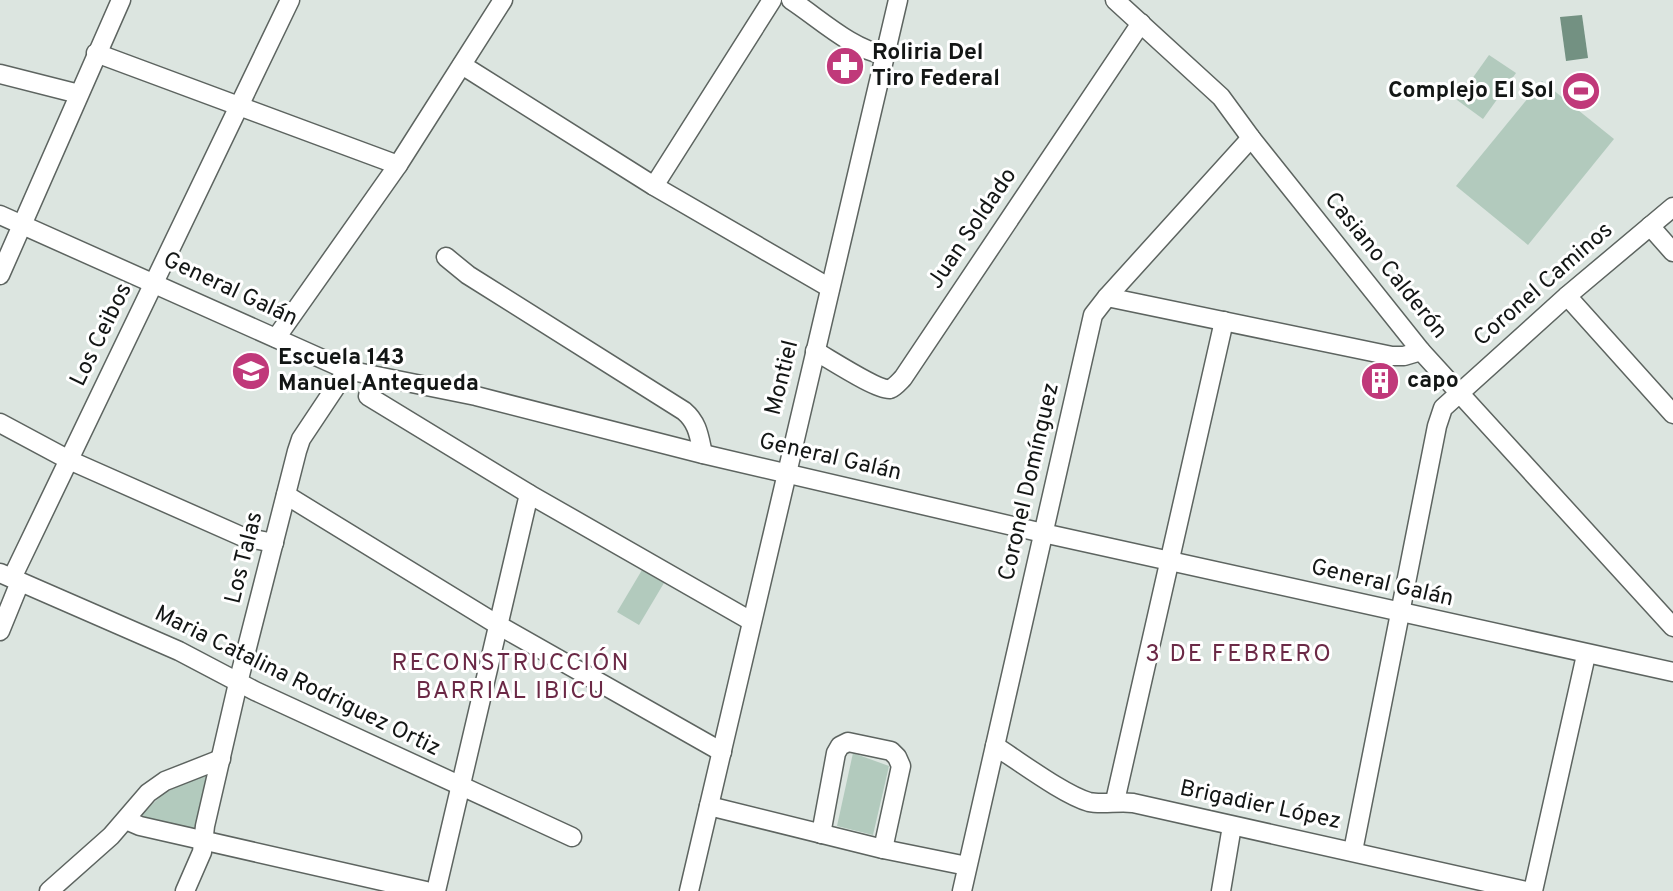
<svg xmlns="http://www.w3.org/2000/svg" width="1673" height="891" viewBox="0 0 1673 891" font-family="Overpass,sans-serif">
<rect width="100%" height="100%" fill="#dce5e0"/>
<g fill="#b2cabd">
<polygon points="1489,55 1516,73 1483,119 1457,100"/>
<polygon points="1542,81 1614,139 1528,245 1456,186"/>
<polygon points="642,570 664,583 639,625 617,612"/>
<polygon points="853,753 889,766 873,835 837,826"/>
<polygon points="202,773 208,775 197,828 193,832 147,821 142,814 163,794"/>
</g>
<polygon fill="#739182" points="1582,15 1588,58 1566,61 1560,17"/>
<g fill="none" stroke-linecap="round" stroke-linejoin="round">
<g stroke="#5d6460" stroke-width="21">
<g id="minor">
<path d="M791,0C820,19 851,49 885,55"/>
<polyline points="1115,0 1221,97 1251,138 1421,351 1673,627"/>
<polyline points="96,53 398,165"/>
<polyline points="462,65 654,186 830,288"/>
<polyline points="0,74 79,94"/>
<polyline points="654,186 772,0"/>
<polyline points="0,215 347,370 476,396 703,454 1043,533 1673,672"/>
<polyline points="1650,226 1673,252"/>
<path d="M446,257L468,275L684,411C698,423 699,436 703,454"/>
<polyline points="0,275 121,0"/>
<polyline points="1567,296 1673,414"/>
<polyline points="1107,297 1392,356 1404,356 1421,351"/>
<polyline points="276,338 398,165 503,0"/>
<path d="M815,351C828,358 878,391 890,389C895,387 899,382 903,378L1141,23"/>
<polyline points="368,396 529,494 751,621"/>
<polyline points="0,423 69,460 243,537 274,543"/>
<polyline points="286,495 498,625 722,752"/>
<polyline points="0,573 179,651 255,691 572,837"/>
<polyline points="12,578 290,0"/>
<polyline points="0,631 20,582"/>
<path d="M995,746C1019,761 1064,795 1089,802C1101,805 1119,801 1133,803L1526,891"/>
<polyline points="1115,801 1224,321"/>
<polyline points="709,806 883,849 967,866"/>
<polyline points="126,820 140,826 426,891"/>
<polyline points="821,834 836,753 840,746 848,742 891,751 897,757 901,766 883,849"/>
<polyline points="1353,851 1437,426 1443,408 1567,296 1673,207"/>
<polyline points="49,891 111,836 148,793 165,781 221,759"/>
<polyline points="185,891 202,852 205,826 238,683 297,451 301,439 347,370"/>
<polyline points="436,891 529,494"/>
<polyline points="689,891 898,0"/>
<polyline points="962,891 1093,315 1107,297 1251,138"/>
<polyline points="1221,891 1232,826"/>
<polyline points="1533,891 1586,655"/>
</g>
</g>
<use href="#minor" stroke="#fff" stroke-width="18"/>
</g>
<defs>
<g id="pharmacy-disc" transform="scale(2.0125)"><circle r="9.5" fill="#c0397a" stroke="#fff"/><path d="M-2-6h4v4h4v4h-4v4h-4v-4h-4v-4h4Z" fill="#fff"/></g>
<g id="stadium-disc" transform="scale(2.0125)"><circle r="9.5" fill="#c0397a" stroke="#fff"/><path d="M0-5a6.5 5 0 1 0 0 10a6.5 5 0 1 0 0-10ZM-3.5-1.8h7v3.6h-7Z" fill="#fff"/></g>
<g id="school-disc" transform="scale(2.0125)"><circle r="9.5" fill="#c0397a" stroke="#fff"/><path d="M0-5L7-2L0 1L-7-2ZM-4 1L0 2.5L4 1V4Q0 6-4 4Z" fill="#fff"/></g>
<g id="building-disc" transform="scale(2.0125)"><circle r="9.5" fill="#c0397a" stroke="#fff"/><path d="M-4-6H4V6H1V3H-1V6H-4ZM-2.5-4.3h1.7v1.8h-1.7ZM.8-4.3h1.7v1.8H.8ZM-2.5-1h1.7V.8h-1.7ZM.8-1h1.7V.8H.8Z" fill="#fff"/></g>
</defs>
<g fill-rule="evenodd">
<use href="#pharmacy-disc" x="845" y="66"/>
<use href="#stadium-disc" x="1581" y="91"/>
<use href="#school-disc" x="251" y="371"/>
<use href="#building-disc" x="1380" y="381"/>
</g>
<g text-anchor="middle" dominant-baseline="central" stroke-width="6" stroke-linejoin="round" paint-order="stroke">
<g font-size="23" font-weight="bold" fill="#131615" stroke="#fff" text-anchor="start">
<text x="872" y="53">Roliria Del<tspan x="872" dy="26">Tiro Federal</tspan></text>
<text x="1554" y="91" text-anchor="end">Complejo El Sol</text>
<text x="278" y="358">Escuela 143<tspan x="278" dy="26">Manuel Antequeda</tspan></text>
<text x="1407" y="381">capo</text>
</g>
<g font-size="23" fill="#131615" stroke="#fff">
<text transform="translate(973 229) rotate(-56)">Juan Soldado</text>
<text transform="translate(1385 266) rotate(51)">Casiano Calderón</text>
<text transform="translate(1544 285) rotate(-41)">Coronel Caminos</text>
<text transform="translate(230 290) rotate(25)">General Galán</text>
<text transform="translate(102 335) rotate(-64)">Los Ceibos</text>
<text transform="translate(783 378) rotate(-76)">Montiel</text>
<text transform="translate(830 458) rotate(13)">General Galán</text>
<text transform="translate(1030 482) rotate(-77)">Coronel Domínguez</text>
<text transform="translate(245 558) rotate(-76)">Los Talas</text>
<text transform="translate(1382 584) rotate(13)">General Galán</text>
<text transform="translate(297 682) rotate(26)">Maria Catalina Rodriguez Ortiz</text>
<text transform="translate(1260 806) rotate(12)">Brigadier López</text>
</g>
<g font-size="24" letter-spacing="2" fill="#6b2946" stroke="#fff">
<text x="1239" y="655">3 DE FEBRERO</text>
<text x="511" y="664">RECONSTRUCCIÓN<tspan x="511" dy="28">BARRIAL IBICU</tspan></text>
</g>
</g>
</svg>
